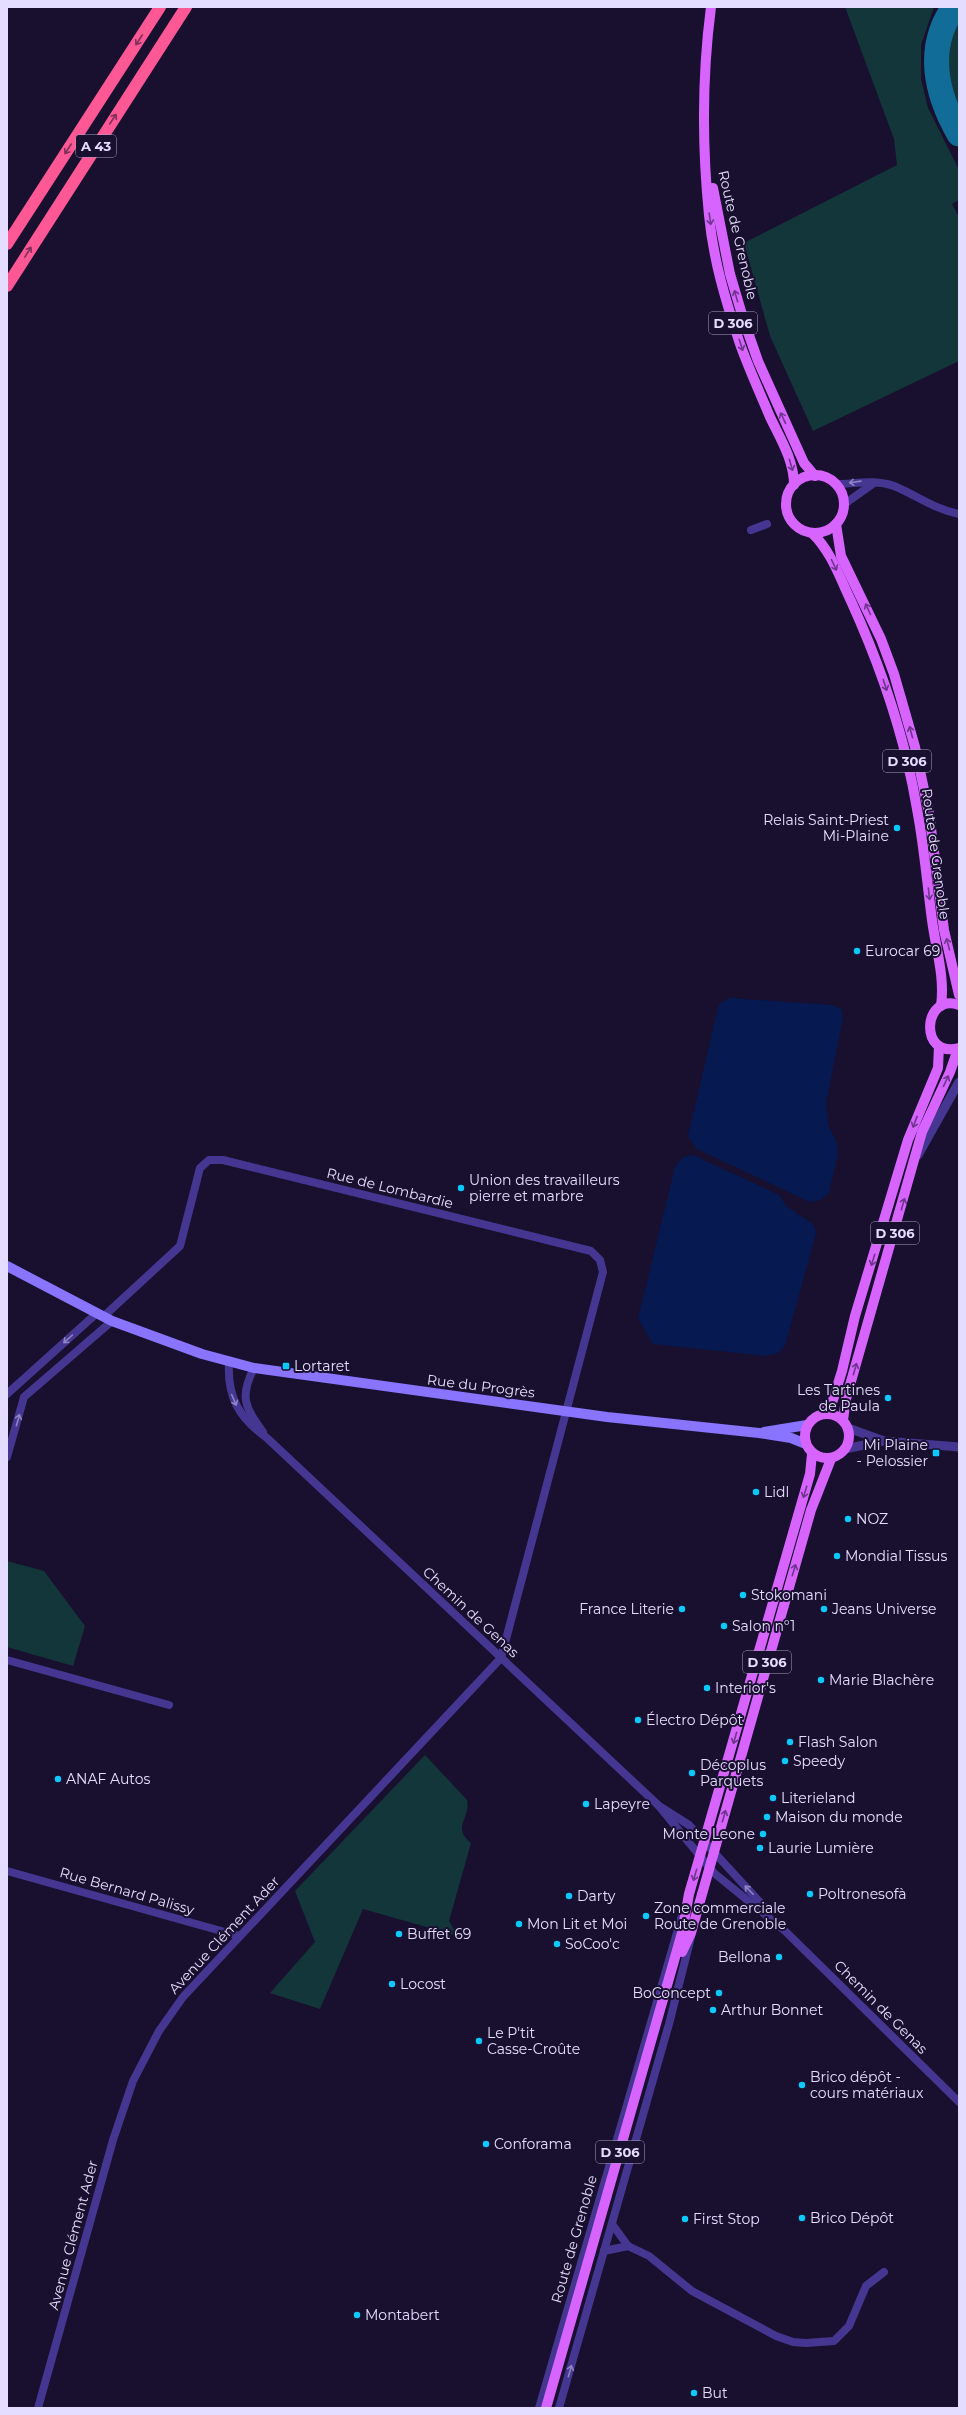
<svg xmlns="http://www.w3.org/2000/svg" width="966" height="2415" viewBox="0 0 966 2415" font-family="Montserrat,sans-serif">
<rect width="100%" height="100%" fill="#19102f"/>
<g fill="#123639">
<polygon points="845,7 934,7 921,45 921,79 928,108 959,170 959,200 952,204 959,217 959,361 813,431 770,336 744,243 897,165 894,139"/>
<path d="M959,21V105C944,82 945,44 959,21Z"/>
<polygon points="7,1561 44,1571 85,1626 73,1666 7,1647"/>
<path d="M425,1755L467,1800C471,1818 451,1827 471,1843L449,1921L458,1936L363,1909L320,2009L270,1993L315,1942L295,1891Z"/>
</g>
<g fill="#061951">
<polygon points="729,998 832,1005 841,1009 843,1018 826,1103 828,1125 836,1140 838,1153 829,1192 821,1200 810,1202 697,1149 688,1136 719,1004"/>
<polygon points="693,1155 779,1195 786,1206 814,1225 816,1233 785,1346 778,1353 766,1356 653,1344 638,1319 675,1167 683,1157"/>
</g>
<g fill="none" stroke-linecap="round" stroke-linejoin="round">
<path stroke="#116c97" stroke-width="25" d="M954,7C925,48 936,94 959,134"/>
<g stroke="#453791" stroke-width="8">
<path d="M835,484C855,484 874,479 894,486C916,495 934,509 959,514"/>
<polyline points="843,505 874,483"/>
<polyline points="751,530 767,524"/>
<path d="M229,1362C227,1397 239,1418 267,1438L658,1805L714,1873L784,1930"/>
<path d="M254,1368C239,1397 245,1407 263,1432"/>
<polyline points="7,1394 97,1313"/>
<polyline points="7,1457 24,1397 112,1321"/>
<polyline points="7,1660 169,1705"/>
<polyline points="659,1806 689,1825 769,1912"/>
<polyline points="7,1871 239,1936"/>
<polyline points="780,1926 959,2102"/>
<polyline points="628,2246 649,2256 692,2291 776,2336 793,2342 806,2343 834,2341 849,2326 866,2286 884,2272"/>
<polyline points="604,2251 628,2246 612,2224"/>
<polyline points="38,2408 113,2140 133,2081 159,2031 183,1997 501,1658 603,1272 600,1260 591,1251 223,1160 209,1160 200,1168 180,1246 103,1317"/>
<polyline points="539,2408 683,1912"/>
<polyline points="559,2408 669,2024 691,1937"/>
</g>
<g stroke="#453791" stroke-width="9">
<polyline points="918,1155 959,1082"/>
<polyline points="848,1428 884,1441 959,1447"/>
<polyline points="845,1449 883,1441"/>
</g>
<g stroke="#8874ff" stroke-width="10">
<polyline points="7,1266 112,1321 202,1354 254,1368 607,1417 759,1433 791,1438 806,1444"/>
<polyline points="764,1432 807,1425"/>
</g>
<g stroke="#d864ff" stroke-width="10">
<path d="M711,7C702,76 702,146 709,215C713,259 726,302 740,344C749,369 760,393 770,417C780,438 794,460 794,485"/>
<polyline points="713,188 730,274 743,318 758,361 804,463 815,476"/>
<circle cx="815" cy="504" r="29"/>
<polyline points="836,524 841,556 881,639 894,674 915,747 929,813 944,930 959,995"/>
<path d="M812,533C831,551 840,578 851,601C881,667 905,737 917,809C924,845 927,883 932,920C936,950 945,976 941,1006"/>
<path d="M959,1005C923,992 918,1059 959,1048"/>
<circle cx="827" cy="1436" r="22"/>
<polyline points="823,1414 833,1400 842,1371 855,1316 908,1140 938,1068 939,1046"/>
<polyline points="843,1420 846,1399 922,1132 950,1072 958,1049"/>
<polyline points="682,1952 691,1933 811,1510 831,1459"/>
<polyline points="546,2408 682,1933 689,1894 810,1474 812,1454"/>
</g>
<g stroke="#ff5894" stroke-width="12">
<polyline points="7,244 160,7"/>
<polyline points="7,286 186,7"/>
</g>
</g>
<defs><path id="oneway-shaft" d="M-6 0H5M1.5-3L5.5 0L1.5 3" fill="none" stroke-width="1.6" stroke-linecap="round" stroke-linejoin="round"/></defs>
<g stroke="#80305c">
<use href="#oneway-shaft" transform="translate(139 40) rotate(123)"/>
<use href="#oneway-shaft" transform="translate(113 119) rotate(-57)"/>
<use href="#oneway-shaft" transform="translate(68 149) rotate(123)"/>
<use href="#oneway-shaft" transform="translate(28 252) rotate(-58)"/>
</g>
<g stroke="#6f368d">
<use href="#oneway-shaft" transform="translate(710 219) rotate(82)"/>
<use href="#oneway-shaft" transform="translate(736 296) rotate(-106)"/>
<use href="#oneway-shaft" transform="translate(741 345) rotate(72)"/>
<use href="#oneway-shaft" transform="translate(783 418) rotate(-115)"/>
<use href="#oneway-shaft" transform="translate(791 465) rotate(74)"/>
<use href="#oneway-shaft" transform="translate(834 565) rotate(65)"/>
<use href="#oneway-shaft" transform="translate(868 609) rotate(-114)"/>
<use href="#oneway-shaft" transform="translate(885 685) rotate(72)"/>
<use href="#oneway-shaft" transform="translate(911 732) rotate(-105)"/>
<use href="#oneway-shaft" transform="translate(929 894) rotate(84)"/>
<use href="#oneway-shaft" transform="translate(948 944) rotate(-104)"/>
<use href="#oneway-shaft" transform="translate(946 1081) rotate(-65)"/>
<use href="#oneway-shaft" transform="translate(915 1122) rotate(110)"/>
<use href="#oneway-shaft" transform="translate(903 1204) rotate(-74)"/>
<use href="#oneway-shaft" transform="translate(873 1260) rotate(107)"/>
<use href="#oneway-shaft" transform="translate(855 1369) rotate(-74)"/>
<use href="#oneway-shaft" transform="translate(805 1492) rotate(107)"/>
<use href="#oneway-shaft" transform="translate(794 1570) rotate(-73)"/>
<use href="#oneway-shaft" transform="translate(735 1738) rotate(106)"/>
<use href="#oneway-shaft" transform="translate(724 1816) rotate(-74)"/>
<use href="#oneway-shaft" transform="translate(695 1875) rotate(106)"/>
</g>
<g stroke="#8d82c2">
<use href="#oneway-shaft" transform="translate(855 482) rotate(172)"/>
<use href="#oneway-shaft" transform="translate(68 1339) rotate(138)"/>
<use href="#oneway-shaft" transform="translate(234 1400) rotate(67)"/>
<use href="#oneway-shaft" transform="translate(18 1420) rotate(-74)"/>
<use href="#oneway-shaft" transform="translate(749 1890) rotate(-134)"/>
<use href="#oneway-shaft" transform="translate(570 2371) rotate(-74)"/>
</g>
<g fill="#09c9ff" stroke="#19102f" stroke-width="1.5">
<circle cx="897" cy="828" r="4"/>
<circle cx="857" cy="951" r="4"/>
<circle cx="461" cy="1188" r="4"/>
<rect x="282" y="1362" width="8" height="8" rx="2"/>
<circle cx="888" cy="1398" r="4"/>
<rect x="932" y="1449" width="8" height="8" rx="2"/>
<circle cx="756" cy="1492" r="4"/>
<circle cx="848" cy="1519" r="4"/>
<circle cx="837" cy="1556" r="4"/>
<circle cx="743" cy="1595" r="4"/>
<circle cx="682" cy="1609" r="4"/>
<circle cx="824" cy="1609" r="4"/>
<circle cx="724" cy="1626" r="4"/>
<circle cx="821" cy="1680" r="4"/>
<circle cx="707" cy="1688" r="4"/>
<circle cx="638" cy="1720" r="4"/>
<circle cx="790" cy="1742" r="4"/>
<circle cx="785" cy="1761" r="4"/>
<circle cx="692" cy="1773" r="4"/>
<circle cx="58" cy="1779" r="4"/>
<circle cx="773" cy="1798" r="4"/>
<circle cx="586" cy="1804" r="4"/>
<circle cx="767" cy="1817" r="4"/>
<circle cx="763" cy="1834" r="4"/>
<circle cx="760" cy="1848" r="4"/>
<circle cx="810" cy="1894" r="4"/>
<circle cx="569" cy="1896" r="4"/>
<circle cx="646" cy="1916" r="4"/>
<circle cx="519" cy="1924" r="4"/>
<circle cx="399" cy="1934" r="4"/>
<circle cx="557" cy="1944" r="4"/>
<circle cx="779" cy="1957" r="4"/>
<circle cx="392" cy="1984" r="4"/>
<circle cx="719" cy="1993" r="4"/>
<circle cx="713" cy="2010" r="4"/>
<circle cx="479" cy="2041" r="4"/>
<circle cx="802" cy="2085" r="4"/>
<circle cx="486" cy="2144" r="4"/>
<circle cx="802" cy="2218" r="4"/>
<circle cx="685" cy="2219" r="4"/>
<circle cx="357" cy="2315" r="4"/>
<circle cx="694" cy="2393" r="4"/>
</g>
<g text-anchor="middle" dominant-baseline="central" stroke-width="4" stroke-linejoin="round" paint-order="stroke">
<g fill="#19102f" stroke="#a8a0c1" stroke-width="1">
<rect x="76" y="135" width="40" height="22" rx="3"/>
<rect x="709" y="312" width="48" height="22" rx="3"/>
<rect x="883" y="750" width="48" height="22" rx="3"/>
<rect x="871" y="1222" width="48" height="22" rx="3"/>
<rect x="743" y="1651" width="48" height="22" rx="3"/>
<rect x="596" y="2141" width="48" height="22" rx="3"/>
</g>
<g font-size="13" font-weight="bold" fill="#e5ddff">
<text x="96" y="146">A 43</text>
<text x="733" y="323">D 306</text>
<text x="907" y="761">D 306</text>
<text x="895" y="1233">D 306</text>
<text x="767" y="1662">D 306</text>
<text x="620" y="2152">D 306</text>
</g>
<g font-size="14" fill="#e5ddff" stroke="#19102f">
<text transform="translate(738 235) rotate(77)">Route de Grenoble</text>
<text transform="translate(936 854) rotate(82)">Route de Grenoble</text>
<text transform="translate(390 1188) rotate(14)">Rue de Lombardie</text>
<text transform="translate(481 1386) rotate(7)">Rue du Progrès</text>
<text transform="translate(471 1612) rotate(43)">Chemin de Genas</text>
<text transform="translate(127 1891) rotate(16)">Rue Bernard Palissy</text>
<text transform="translate(224 1935) rotate(-47)">Avenue Clément Ader</text>
<text transform="translate(881 2007) rotate(45)">Chemin de Genas</text>
<text transform="translate(73 2235) rotate(-75)">Avenue Clément Ader</text>
<text transform="translate(574 2239) rotate(-74)">Route de Grenoble</text>
</g>
<g font-size="14" fill="#e5ddff" stroke="#19102f" text-anchor="start">
<text x="889" y="820" text-anchor="end">Relais Saint-Priest<tspan x="889" dy="16">Mi-Plaine</tspan></text>
<text x="865" y="951">Eurocar 69</text>
<text x="469" y="1180">Union des travailleurs<tspan x="469" dy="16">pierre et marbre</tspan></text>
<text x="294" y="1366">Lortaret</text>
<text x="880" y="1390" text-anchor="end">Les Tartines<tspan x="880" dy="16">de Paula</tspan></text>
<text x="928" y="1445" text-anchor="end">Mi Plaine<tspan x="928" dy="16">- Pelossier</tspan></text>
<text x="764" y="1492">Lidl</text>
<text x="856" y="1519">NOZ</text>
<text x="845" y="1556">Mondial Tissus</text>
<text x="751" y="1595">Stokomani</text>
<text x="674" y="1609" text-anchor="end">France Literie</text>
<text x="832" y="1609">Jeans Universe</text>
<text x="732" y="1626">Salon n°1</text>
<text x="829" y="1680">Marie Blachère</text>
<text x="715" y="1688">Interior's</text>
<text x="646" y="1720">Électro Dépôt</text>
<text x="798" y="1742">Flash Salon</text>
<text x="793" y="1761">Speedy</text>
<text x="700" y="1765">Décoplus<tspan x="700" dy="16">Parquets</tspan></text>
<text x="66" y="1779">ANAF Autos</text>
<text x="781" y="1798">Literieland</text>
<text x="594" y="1804">Lapeyre</text>
<text x="775" y="1817">Maison du monde</text>
<text x="755" y="1834" text-anchor="end">Monte Leone</text>
<text x="768" y="1848">Laurie Lumière</text>
<text x="818" y="1894">Poltronesofà</text>
<text x="577" y="1896">Darty</text>
<text x="654" y="1908">Zone commerciale<tspan x="654" dy="16">Route de Grenoble</tspan></text>
<text x="527" y="1924">Mon Lit et Moi</text>
<text x="407" y="1934">Buffet 69</text>
<text x="565" y="1944">SoCoo'c</text>
<text x="771" y="1957" text-anchor="end">Bellona</text>
<text x="400" y="1984">Locost</text>
<text x="711" y="1993" text-anchor="end">BoConcept</text>
<text x="721" y="2010">Arthur Bonnet</text>
<text x="487" y="2033">Le P'tit<tspan x="487" dy="16">Casse-Croûte</tspan></text>
<text x="810" y="2077">Brico dépôt -<tspan x="810" dy="16">cours matériaux</tspan></text>
<text x="494" y="2144">Conforama</text>
<text x="810" y="2218">Brico Dépôt</text>
<text x="693" y="2219">First Stop</text>
<text x="365" y="2315">Montabert</text>
<text x="702" y="2393">But</text>
</g>
</g>
<rect width="966" height="2415" fill="none" stroke="#e5ddff" stroke-width="16"/>
</svg>
